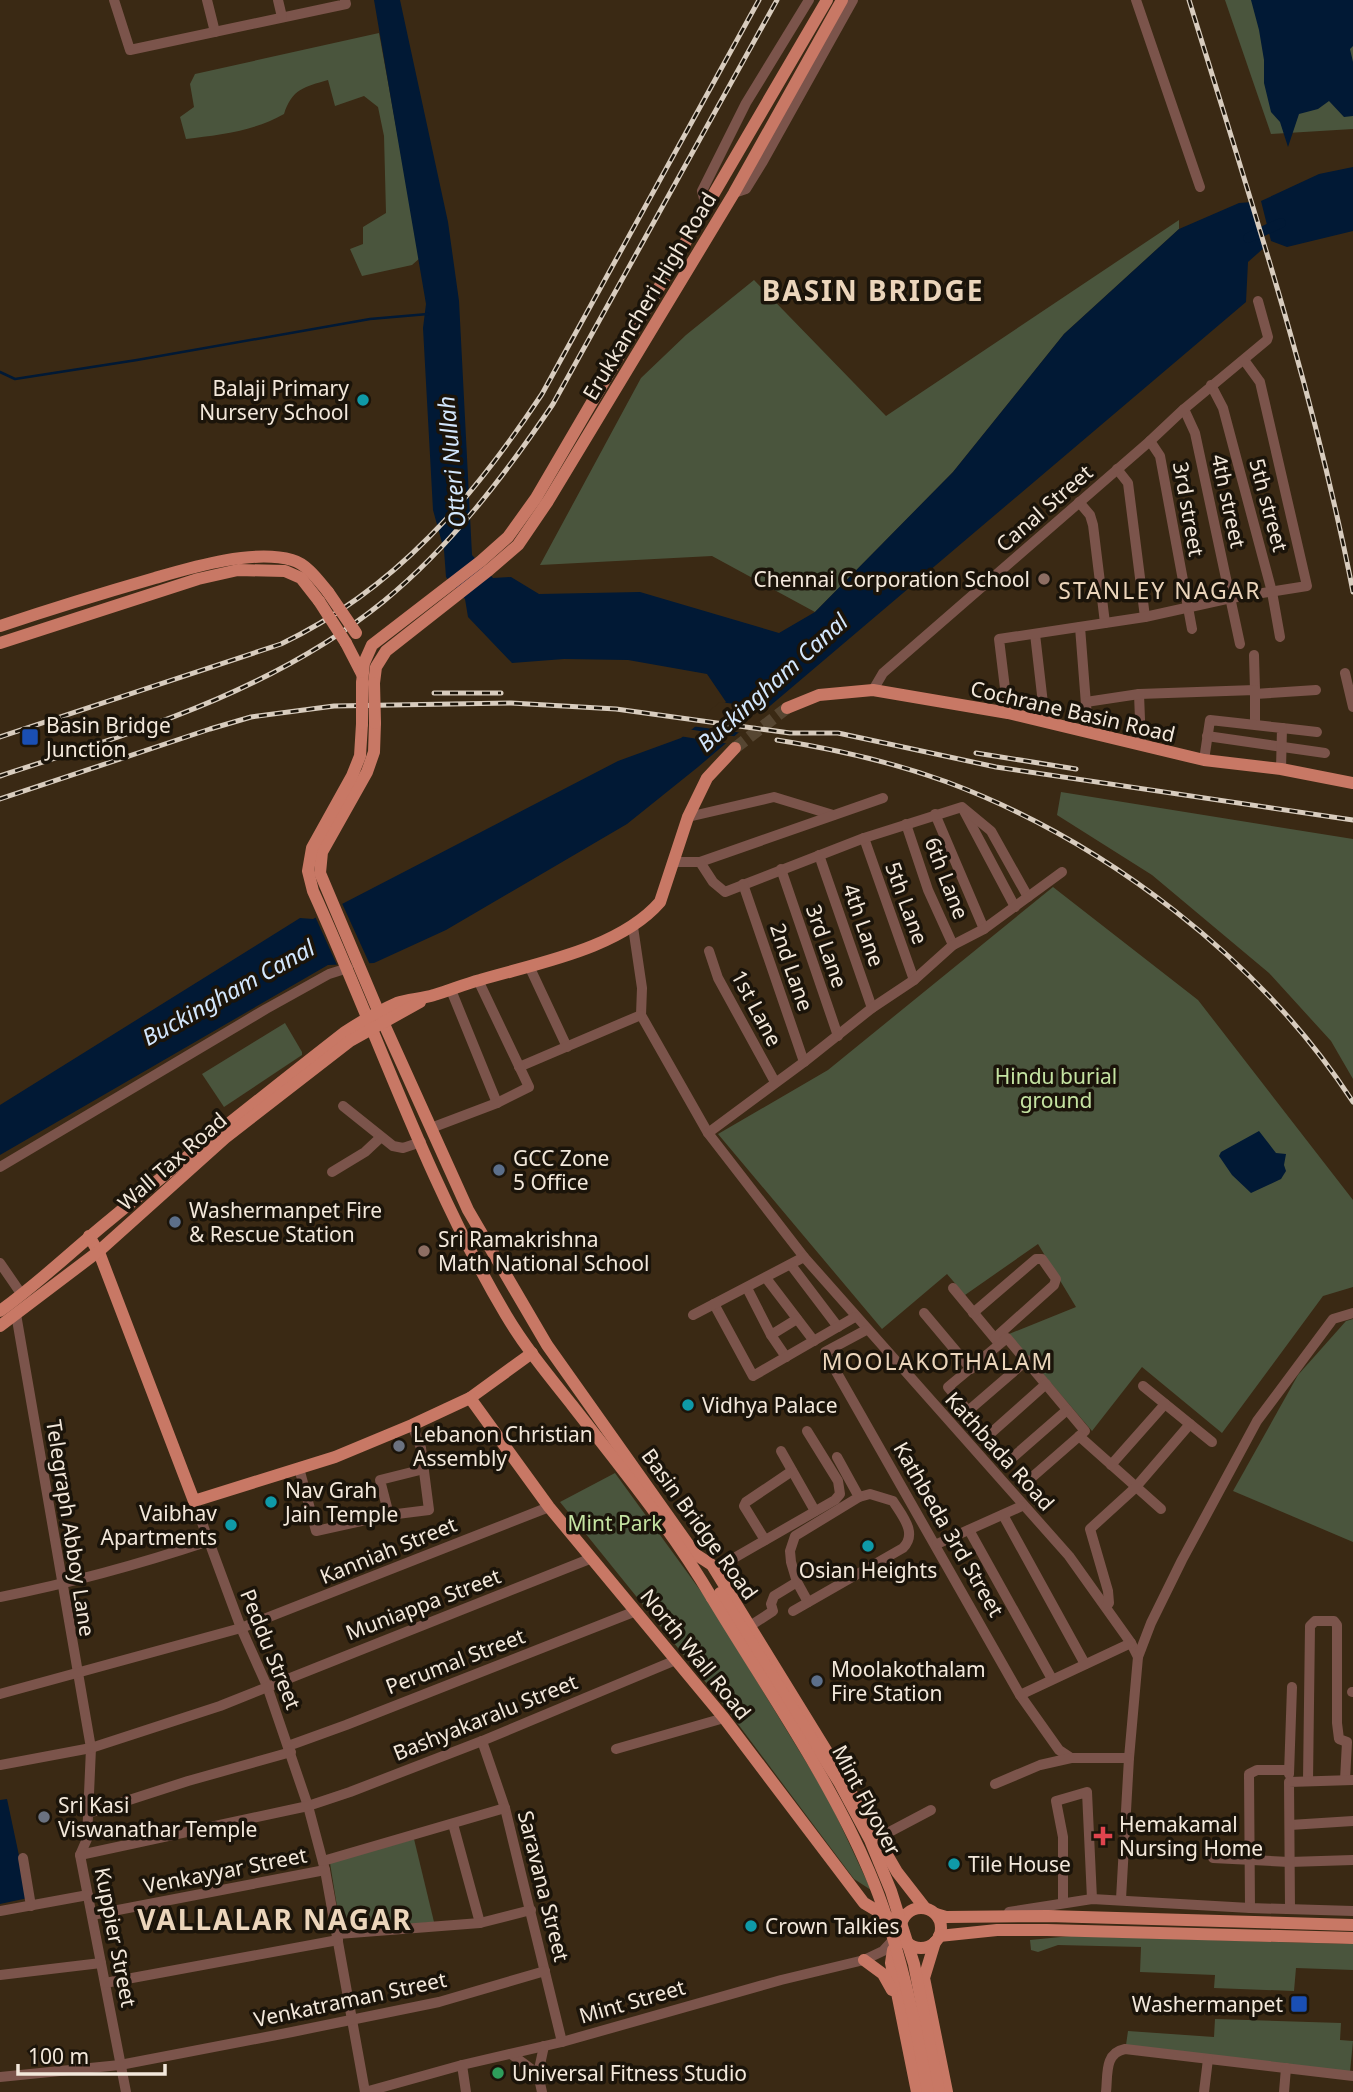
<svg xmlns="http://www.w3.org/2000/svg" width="1353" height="2092" viewBox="0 0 1353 2092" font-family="'Noto Sans',sans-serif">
<rect width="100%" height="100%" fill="#3a2914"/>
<g fill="#4a553d">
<polygon points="1225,0 1353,0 1353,129 1271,134"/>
<path d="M379,33L420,258L412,265L362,276L350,249L363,244V227L386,213L384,136L378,107L364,96L335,106L328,80C304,87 292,89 284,114C255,131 219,135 186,139L180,117L194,107L190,84L195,74Z"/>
<polygon points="1179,220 1179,229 1064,334 953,472 815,612 712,556 540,565 641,378 686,335 754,280 886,416"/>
<polygon points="1061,792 1353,839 1353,1079 1331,1041 1269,973 1152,875 1057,815"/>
<polygon points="1053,887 1198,1000 1353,1200 1353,1287 1323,1296 1222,1433 1142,1367 1092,1431 1009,1334 1076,1307 1038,1244 965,1295 947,1274 882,1329 718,1134 828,1070"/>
<polygon points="285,1023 302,1052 302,1055 224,1107 202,1074"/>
<polygon points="1353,1319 1353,1542 1233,1491 1298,1375 1346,1321"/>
<polygon points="615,1473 708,1601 828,1798 871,1890 854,1879 720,1700 560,1502"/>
<polygon points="414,1839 434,1922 341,1931 330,1863"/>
<polygon points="1071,1936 1353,1944 1353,1970 1296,1968 1294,1991 1214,1988 1215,1975 1140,1972 1141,1947 1058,1945 1038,1952 1031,1950 1030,1940"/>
<polygon points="1215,2019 1341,2023 1340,2040 1353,2041 1350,2072 1126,2045 1128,2031 1214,2037"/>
</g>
<g fill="#011935">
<polygon points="374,0 400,0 448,222 459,301 472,555 493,578 511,577 539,594 640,592 779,633 815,612 953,472 1064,334 1179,229 1239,203 1252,202 1266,246 1248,262 1246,302 698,767 627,824 446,930 374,963 328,965 0,1155 0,1105 300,918 313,919 618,761 681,738 726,702 707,674 628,660 564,659 512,663 468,617 465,599 446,577 444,550 433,510 423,328 426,304"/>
<polygon points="1251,0 1353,0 1353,46 1350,49 1353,62 1353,116 1344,117 1329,101 1318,109 1299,114 1288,147 1280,122 1271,112 1264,83 1264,60 1259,30"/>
<polygon points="1353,167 1353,231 1287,247 1271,241 1261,201 1319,174"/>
<polygon points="1259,1131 1276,1153 1286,1154 1284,1165 1286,1171 1281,1179 1251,1193 1232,1175 1219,1156 1221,1152"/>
<polygon points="7,1799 28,1898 0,1904 0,1800"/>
</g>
<g fill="#3a2914">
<polygon points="720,702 771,709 743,733 691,726 703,716 707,717 708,712"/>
<polygon points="687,729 739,737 730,744 679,736"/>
<polygon points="340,899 371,967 337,965 314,914"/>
</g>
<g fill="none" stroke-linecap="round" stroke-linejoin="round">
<polyline stroke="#011935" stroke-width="2.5" points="0,372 15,379 137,360 370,319 428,314"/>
<polyline stroke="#011935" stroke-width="10" points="1248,238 1281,223"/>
<polyline stroke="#564632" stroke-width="12" stroke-dasharray="12 6" stroke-linecap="butt" points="735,748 787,708"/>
<g stroke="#7b544b" stroke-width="10">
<polyline points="114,0 130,50 346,4 345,0"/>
<polyline points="207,0 215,32"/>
<polyline points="278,0 282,17"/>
<polyline points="1136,0 1200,187"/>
<polyline points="734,193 746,189 762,163 853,0"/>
<polyline points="706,206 702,191 746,103 809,0"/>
<polyline points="1211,385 1223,408 1272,592 1280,637"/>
<polyline points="1184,409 1195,433 1240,644"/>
<polyline points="1150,441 1160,456 1192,629"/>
<polyline points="1117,469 1128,483 1145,617"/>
<polyline points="1079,502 1090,515 1093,525 1105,623"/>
<polyline points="1080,627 1088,730"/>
<polyline points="1035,634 1045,721"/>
<polyline points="1254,655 1255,690"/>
<polyline points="1345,673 1353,707"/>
<polyline points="873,690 883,673 1150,441 1184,409 1267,340 1268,337 1258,301"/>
<polyline points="1139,694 1141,745"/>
<polyline points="1255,694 1316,690"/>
<polyline points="1086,702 1139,694 1255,690 1255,724"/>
<polyline points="1008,713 999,639 1145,617 1231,598 1307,586 1260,382 1244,360"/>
<polyline points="1282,728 1317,732"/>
<polyline points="1207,736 1325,753"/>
<polyline points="1204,760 1210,720 1282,728 1281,769"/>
<polyline points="964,811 1015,907"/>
<polyline points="935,814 984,929"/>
<polyline points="688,817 774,797 833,815"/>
<polyline points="906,824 928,890 953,945"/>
<polyline points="864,838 914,980"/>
<polyline points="819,855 872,1008"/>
<polyline points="675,862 700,862 883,798"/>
<polyline points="700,862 713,882 725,892 864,838 962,807 991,831 1028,897"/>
<polyline points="781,869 838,1036"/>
<polyline points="743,884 804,1062"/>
<polyline points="633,927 642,988 641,1015 708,1133 804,1257 1069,1556 1131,1643 1138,1657 1129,1758 1121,1899"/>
<polyline points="709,951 718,978 775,1082"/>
<polyline points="530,968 567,1047"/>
<polyline points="451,990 497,1103"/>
<polyline points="519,1067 641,1015"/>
<polyline points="343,1106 393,1146 403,1148 421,1142"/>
<polyline points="431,1128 497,1103 529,1087 478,980"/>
<polyline points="708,1133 804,1062 872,1008 914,980 953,945 984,929 1062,872"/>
<polyline points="0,1167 266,1009 329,974 348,968"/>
<polyline points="332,1172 365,1152 381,1137"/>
<polyline points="0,1263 22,1295"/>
<polyline points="791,1265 838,1327"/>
<polyline points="766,1278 814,1341"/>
<polyline points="747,1288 771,1335 786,1357"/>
<polyline points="953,1288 997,1341"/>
<polyline points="714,1304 753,1376 855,1317"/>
<polyline points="924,1313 971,1369"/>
<polyline points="973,1313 1036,1259 1042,1259 1056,1279 1054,1285 995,1338"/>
<polyline points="16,1314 91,1748 87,1839 80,1855 126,2092"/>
<polyline points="693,1315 804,1257"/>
<polyline points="866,1330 825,1352 1020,1695 1059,1750 1071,1758"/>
<polyline points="771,1335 797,1319"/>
<polyline points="1027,1360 968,1411 948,1387 1007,1338 1085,1431 1030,1479"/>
<polyline points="1143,1386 1212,1442"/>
<polyline points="991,1433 1046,1384"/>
<polyline points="1079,1436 1161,1509"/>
<polyline points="781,1451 815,1511"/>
<polyline points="1012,1458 1067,1410"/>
<polyline points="1111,1465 1165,1404"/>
<polyline points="299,1468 316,1531 389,1515 429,1510 421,1448 412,1425"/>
<polyline points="194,1501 241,1628 267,1686 308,1806 325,1870 365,2092"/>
<polyline points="389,1515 380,1480 424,1469"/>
<polyline points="1003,1515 1085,1664"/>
<polyline points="969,1530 1052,1679"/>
<polyline points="765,1540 744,1506 746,1502 792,1471"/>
<polyline points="937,1544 1022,1506"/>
<polyline points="715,1569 835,1500 840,1494 838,1481 807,1431"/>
<polyline points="797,1582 808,1602"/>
<path d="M0,1597C71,1583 140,1564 209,1541"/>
<polyline points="1106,1607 1109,1603 1108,1591 1090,1529 1135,1488 1190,1424"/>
<path d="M793,1611L903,1548C918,1533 902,1516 893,1501L870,1494L859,1497"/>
<polyline points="750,1626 773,1611 771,1604 774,1596 797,1582 791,1562 790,1551 795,1536 859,1497 837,1457"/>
<polyline points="1138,1657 1151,1623 1182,1560 1257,1421 1333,1319 1353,1313"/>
<polyline points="1352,1692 1353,1692"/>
<polyline points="0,1694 241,1628 549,1507"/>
<polyline points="1020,1695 1131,1643"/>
<polyline points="482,1741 505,1808 562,2042"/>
<polyline points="288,1746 346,1725 636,1611"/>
<polyline points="616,1749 724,1718"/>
<polyline points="0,1765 91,1748 220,1706 592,1558"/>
<polyline points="1289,1774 1292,1687"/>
<polyline points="1308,1781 1310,1626 1315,1621 1334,1621 1337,1625 1337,1723 1339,1739 1347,1742 1345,1780"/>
<polyline points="995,1784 1040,1765 1071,1758 1129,1758"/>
<polyline points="89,1813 188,1781 291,1752"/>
<polyline points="453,1824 480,1923"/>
<polyline points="1290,1825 1353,1821"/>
<polyline points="878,1838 931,1810"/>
<polyline points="80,1855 308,1806 350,1792 482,1741 676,1660"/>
<polyline points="23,1858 31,1906"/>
<polyline points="1213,1858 1289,1862 1353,1860"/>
<polyline points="323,1861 505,1808"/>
<polyline points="1063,1901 1063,1837 1056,1801 1087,1792 1092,1899"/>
<polyline points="1250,1908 1249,1774 1257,1770 1289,1770"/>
<polyline points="1290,1909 1289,1782 1353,1780"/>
<polyline points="0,1911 88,1895"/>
<polyline points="1009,1912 1092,1899 1250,1908 1353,1911"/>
<polyline points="92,1915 325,1870"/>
<polyline points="338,1934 480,1923 531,1910"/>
<polyline points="0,1975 101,1963"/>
<polyline points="105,1983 338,1940"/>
<polyline points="511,2054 538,2074"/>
<polyline points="462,2065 466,2092"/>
<polyline points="0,2077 120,2065 292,2032 439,2002 545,1971"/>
<polyline points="365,2092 462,2065 562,2042 781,1980 864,1960 883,1951 896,1937"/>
<polyline points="542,2092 538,2074 544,2046"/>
<path d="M1106,2092C1108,2075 1104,2053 1125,2049L1353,2076"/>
<polyline points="1204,2092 1208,2059"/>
<polyline points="1284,2092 1286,2068"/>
</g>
<g stroke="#c87865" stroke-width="12">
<path d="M0,626C51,609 103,593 155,578C193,567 253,549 292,560C307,564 318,580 328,592"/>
<polyline points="0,643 198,579 238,570 285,571 301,578 319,601"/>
<polyline points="346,643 362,674"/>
<polyline points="362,683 364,663 372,645 481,561 508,537 536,498 827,0"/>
<polyline points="374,683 376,667 386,651 489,570 518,545 548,501 734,193 842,0"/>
<polyline points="787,708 819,695 873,690 1008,713 1204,760 1281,769 1353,783"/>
<polyline points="375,723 374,752 367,772 322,852 320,873 379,1013 468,1210 547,1345 695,1554 712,1565 832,1760"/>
<path d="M362,724L360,756L352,776L312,848L308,871L313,891C377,1032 427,1182 506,1315C525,1347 549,1376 572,1405C621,1468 672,1530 712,1598"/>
<polyline points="89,1236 100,1255 194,1501 335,1457 412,1425 470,1398 532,1353"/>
<path d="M0,1311C39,1283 74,1249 111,1219C188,1155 267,1093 345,1032C362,1021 379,1011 397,1003C408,999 422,999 434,995C449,991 464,984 480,980C537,963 619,949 660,902L688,817L707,778L735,748"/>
<polyline points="0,1326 99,1251 225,1138 350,1041 420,1002"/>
<polyline points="470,1398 549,1507 724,1718 864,1903 891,1919"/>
<polyline points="850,1791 897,1872 925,1908"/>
<circle cx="921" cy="1928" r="20"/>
<polyline points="936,1914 946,1917 1048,1916 1353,1925"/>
<polyline points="939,1936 997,1930 1047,1930 1353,1938"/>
<polyline points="935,1942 924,1978 947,2092"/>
<polyline points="899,1943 893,1950 891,1963 917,2092"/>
<polyline points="864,1960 883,1974 892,1990"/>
</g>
<g stroke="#d8ccbe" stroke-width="5">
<g id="rail">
<path d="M1189,0C1249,195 1314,391 1353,592"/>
<polyline points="434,693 501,693"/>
<path d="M0,737L281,644C396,589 473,498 542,394L759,0"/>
<path d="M777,740C835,749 892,762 947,782C1105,841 1261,960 1353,1102"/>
<polyline points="976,753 1076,769"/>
<path d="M0,776C134,732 272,692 384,601C451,546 505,475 553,404L777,0"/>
<polyline points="0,799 210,729 251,717 334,706 511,703 616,709 790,733 838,733 996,767 1353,820"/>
</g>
</g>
<use href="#rail" stroke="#1b140a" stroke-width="2.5" stroke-dasharray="8" stroke-linecap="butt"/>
<g stroke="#c87865" stroke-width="12">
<polyline points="328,592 356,633"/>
<polyline points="319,601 346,643"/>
<polyline points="362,683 362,724"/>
<polyline points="374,683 375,723"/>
<polyline points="720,1593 839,1782 870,1840 891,1891 914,1964 939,2092"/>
<path d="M712,1598C765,1686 829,1777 869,1871C899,1941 914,2017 928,2092"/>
</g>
</g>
<g fill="#0f9aa8" stroke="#1b140a" stroke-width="2.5">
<circle cx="363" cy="400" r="7"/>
<circle cx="688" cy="1405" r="7"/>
<circle cx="271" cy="1502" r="7"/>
<circle cx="231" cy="1525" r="7"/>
<circle cx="868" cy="1546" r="7"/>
<circle cx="954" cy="1864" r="7"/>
<circle cx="751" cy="1926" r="7"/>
</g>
<g fill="#8d6e63" stroke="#1b140a" stroke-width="2.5">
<circle cx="1044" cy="579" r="7"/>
<circle cx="424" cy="1251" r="7"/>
</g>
<g fill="#1a4fb4" stroke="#1b140a" stroke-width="2.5">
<rect x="21" y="728" width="18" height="18" rx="3.5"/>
<rect x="1290" y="1995" width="18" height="18" rx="3.5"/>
</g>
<g fill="#5c6f8a" stroke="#1b140a" stroke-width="2.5">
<circle cx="499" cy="1170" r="7"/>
<circle cx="175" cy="1222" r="7"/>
<circle cx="817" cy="1681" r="7"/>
</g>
<g fill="#6b7280" stroke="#1b140a" stroke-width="2.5">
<circle cx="399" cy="1446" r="7"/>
<circle cx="44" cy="1817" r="7"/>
</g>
<path fill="#e0444e" stroke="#1b140a" stroke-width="2.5" d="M1099.5 1825.5h7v7h7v7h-7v7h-7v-7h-7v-7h7z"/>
<circle fill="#2e9e5b" stroke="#1b140a" stroke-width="2.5" cx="498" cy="2073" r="7"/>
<g text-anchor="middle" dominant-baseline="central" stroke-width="7" stroke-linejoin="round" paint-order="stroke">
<g font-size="21" fill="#f3e8db" stroke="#1b140a">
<text transform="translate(649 296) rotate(-59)">Erukkancheri High Road</text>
<text transform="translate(1229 501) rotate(78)">4th street</text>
<text transform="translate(1269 505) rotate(75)">5th street</text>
<text transform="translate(1044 508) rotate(-41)">Canal Street</text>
<text transform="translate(1189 509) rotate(80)">3rd street</text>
<text transform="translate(1073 711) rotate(13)">Cochrane Basin Road</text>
<text transform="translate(947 878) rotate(69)">6th Lane</text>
<text transform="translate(907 903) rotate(70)">5th Lane</text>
<text transform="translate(864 925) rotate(71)">4th Lane</text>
<text transform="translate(827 946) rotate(71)">3rd Lane</text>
<text transform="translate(792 967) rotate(71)">2nd Lane</text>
<text transform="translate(757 1008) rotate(62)">1st Lane</text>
<text transform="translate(172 1161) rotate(-41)">Wall Tax Road</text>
<text transform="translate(1000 1451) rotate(48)">Kathbada Road</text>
<text transform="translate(700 1524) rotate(54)">Basin Bridge Road</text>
<text transform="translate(71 1528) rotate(81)">Telegraph Abboy Lane</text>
<text transform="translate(949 1529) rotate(60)">Kathbeda 3rd Street</text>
<text transform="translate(388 1550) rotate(-22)">Kanniah Street</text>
<text transform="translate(423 1604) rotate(-21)">Muniappa Street</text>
<text transform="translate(271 1649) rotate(68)">Peddu Street</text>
<text transform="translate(696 1654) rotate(51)">North Wall Road</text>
<text transform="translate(455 1661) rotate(-21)">Perumal Street</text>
<text transform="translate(485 1717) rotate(-22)">Bashyakaralu Street</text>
<text transform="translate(867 1800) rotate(62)">Mint Flyover</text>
<text transform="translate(225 1870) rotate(-11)">Venkayyar Street</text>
<text transform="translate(544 1886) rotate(76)">Saravana Street</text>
<text transform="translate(116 1937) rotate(79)">Kuppier Street</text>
<text transform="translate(350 1999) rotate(-12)">Venkatraman Street</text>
<text transform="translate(632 2001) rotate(-16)">Mint Street</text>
</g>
<g font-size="21" fill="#f3e8db" stroke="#1b140a" text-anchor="start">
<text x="349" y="388" text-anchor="end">Balaji Primary<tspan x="349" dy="24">Nursery School</tspan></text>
<text x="1030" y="579" text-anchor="end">Chennai Corporation School</text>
<text x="46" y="725">Basin Bridge<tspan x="46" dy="24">Junction</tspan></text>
<text x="513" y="1158">GCC Zone<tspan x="513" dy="24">5 Office</tspan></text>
<text x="189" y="1210">Washermanpet Fire<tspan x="189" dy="24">&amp; Rescue Station</tspan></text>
<text x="438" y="1239">Sri Ramakrishna<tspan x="438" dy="24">Math National School</tspan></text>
<text x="702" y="1405">Vidhya Palace</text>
<text x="413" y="1434">Lebanon Christian<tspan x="413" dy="24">Assembly</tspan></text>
<text x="285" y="1490">Nav Grah<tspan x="285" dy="24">Jain Temple</tspan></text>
<text x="217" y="1513" text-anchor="end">Vaibhav<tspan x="217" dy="24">Apartments</tspan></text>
<text x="868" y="1570" text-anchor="middle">Osian Heights</text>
<text x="831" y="1669">Moolakothalam<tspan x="831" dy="24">Fire Station</tspan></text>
<text x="58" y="1805">Sri Kasi<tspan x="58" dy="24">Viswanathar Temple</tspan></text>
<text x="1119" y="1824">Hemakamal<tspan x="1119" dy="24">Nursing Home</tspan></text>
<text x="968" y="1864">Tile House</text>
<text x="765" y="1926">Crown Talkies</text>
<text x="1283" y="2004" text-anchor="end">Washermanpet</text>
<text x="512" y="2073">Universal Fitness Studio</text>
</g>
<g font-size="21" fill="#c5e4a2" stroke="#1b140a">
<text x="1056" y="1076">Hindu burial<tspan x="1056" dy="24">ground</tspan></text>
<text x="615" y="1523">Mint Park</text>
</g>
<g font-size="23" font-style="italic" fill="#d3e7fd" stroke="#1b140a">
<text transform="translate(451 462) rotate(-95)">Otteri Nullah</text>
<text transform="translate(772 682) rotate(-42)">Buckingham Canal</text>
<text transform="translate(228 992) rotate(-29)">Buckingham Canal</text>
</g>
<g font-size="23" letter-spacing="2" fill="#ebd5bb" stroke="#1b140a">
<text x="1160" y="590">STANLEY NAGAR</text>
<text x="938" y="1361">MOOLAKOTHALAM</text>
</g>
<g font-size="28" font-weight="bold" letter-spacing="2" fill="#ebd5bb" stroke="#1b140a">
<text x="873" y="290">BASIN BRIDGE</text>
<text x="275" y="1919">VALLALAR NAGAR</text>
</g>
</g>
<path d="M18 2064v10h147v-10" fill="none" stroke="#f3e8db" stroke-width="3.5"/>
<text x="28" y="2064" font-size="21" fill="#f3e8db" stroke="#1b140a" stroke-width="5" paint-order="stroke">100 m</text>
</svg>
